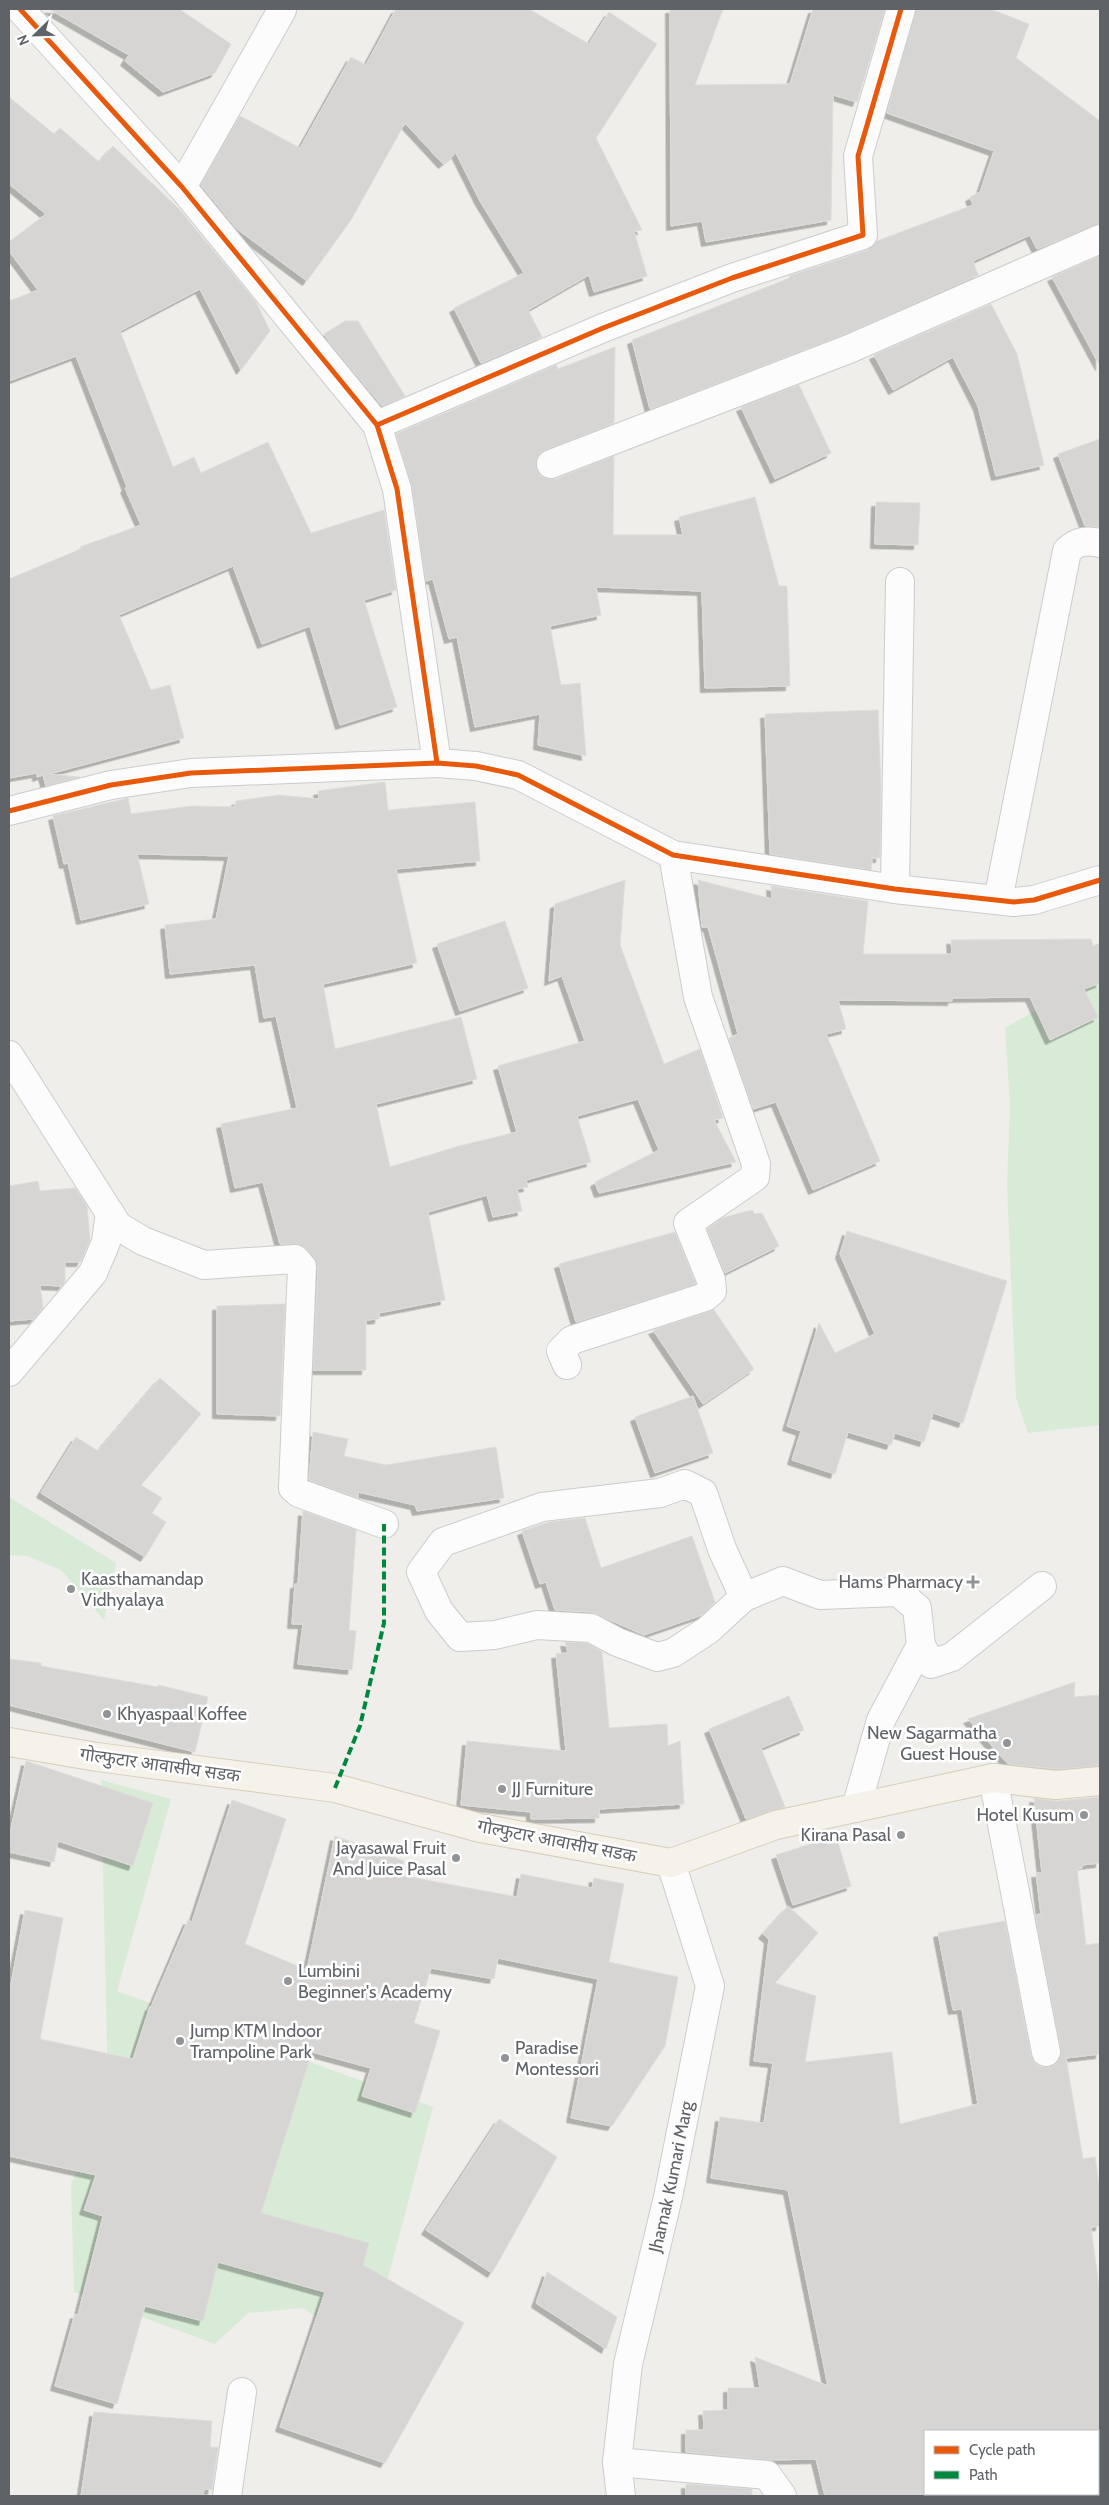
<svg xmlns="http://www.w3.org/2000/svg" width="1109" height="2505" viewBox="0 0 1109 2505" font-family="Cabin,'Noto Sans Devanagari',sans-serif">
<defs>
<filter id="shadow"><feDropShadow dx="-4.5" dy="4.5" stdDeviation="0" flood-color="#0004"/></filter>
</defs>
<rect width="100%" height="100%" fill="#efeeea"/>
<g fill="#d8ebd6">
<polygon points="1100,974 1100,1425 1028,1433 1016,1398 1007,1185 1010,1105 1005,1028"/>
<polygon points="9,1497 116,1563 104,1620 61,1570 27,1556 9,1555"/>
<polygon points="101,1780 171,1799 117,1991 433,2107 369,2351 303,2308 248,2313 215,2344 74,2292 71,2184 108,2091"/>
</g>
<g fill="#d6d5d3" stroke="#deddd9" filter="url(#shadow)">
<polygon points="49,9 179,9 231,44 215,73 163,92 125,61 129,55"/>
<polygon points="396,9 529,9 589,44 609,12 657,44 596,138 642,230 634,231 647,276 594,292 589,275 528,310 542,337 481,363 454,308 524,273 480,201 456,153 443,164 405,123 351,220 307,281 237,229 201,185 240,116 300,148 351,57 366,65"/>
<polygon points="670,9 723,9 695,85 790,84 813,9 885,9 857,102 833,95 831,220 706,242 702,221 671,226"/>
<polygon points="916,9 990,9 1029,24 1016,58 1100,121 1100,224 1037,249 1030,235 973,261 978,275 843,335 650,409 632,340 790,278 789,276 868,250 877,241 973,205 970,197 980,192 994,151 887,113"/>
<polygon points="9,97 54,134 60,128 99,162 113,146 179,209 256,302 270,331 241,370 200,289 120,331 173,467 194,457 201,473 268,442 311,533 384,510 396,590 364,600 397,707 340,725 310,626 262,644 233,566 119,615 151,690 170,685 184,738 49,774 80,777 46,786 43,775 37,777 37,773 9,778 9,579 81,549 80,547 141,525 125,488 127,487 76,356 9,381 9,301 38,290 9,251 9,242 46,214 9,184"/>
<polygon points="1100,256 1100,366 1052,277"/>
<polygon points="991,304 1017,354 1044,465 996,476 978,406 953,357 893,390 874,355"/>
<polygon points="345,321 358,321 405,396 382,406 330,343 324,334"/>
<polygon points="615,347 614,423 545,450 539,454 536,461 537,470 541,476 548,479 556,479 614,456 613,535 683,535 679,517 755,497 779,586 787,586 790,686 705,688 702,591 596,587 601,615 550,626 561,685 580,683 586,756 538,745 540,714 475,727 457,637 449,639 433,579 426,581 412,487 396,434 556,365 558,369"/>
<polygon points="799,385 831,453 775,479 741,407"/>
<polygon points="1100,439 1100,527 1085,526 1058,454"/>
<polygon points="876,502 920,503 918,545 875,544"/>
<polygon points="878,710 881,789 880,858 872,858 871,870 770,854 765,714"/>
<polygon points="385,782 388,810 475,802 480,861 396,869 417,963 323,984 335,1049 461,1017 477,1079 376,1104 390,1167 459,1146 517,1132 498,1066 585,1041 562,976 549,981 555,904 625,880 620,945 664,1064 700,1049 723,1118 714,1120 736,1162 599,1193 595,1182 659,1150 638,1099 577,1116 591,1162 526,1180 528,1187 517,1189 522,1211 493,1217 487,1195 428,1212 445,1300 379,1313 379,1319 366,1320 366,1370 313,1370 318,1268 314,1257 301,1244 280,1244 263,1182 235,1188 221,1124 297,1108 276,1016 264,1018 255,965 170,974 165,925 216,919 229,856 137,854 149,904 81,920 68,863 64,864 53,816 128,798 131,814 192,806 235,807 236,801 279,795 319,799 318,791"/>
<polygon points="698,880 772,899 771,886 868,901 863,954 952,954 951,940 1091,939 1093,946 1100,943 1100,983 1084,989 1098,1017 1050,1040 1030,997 952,998 952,1001 838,1000 846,1029 826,1034 880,1161 813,1190 776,1102 753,1109 729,1038 738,1034 708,927 702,927"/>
<polygon points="505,921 528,988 460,1011 437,944"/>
<polygon points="38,1181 40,1191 75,1188 87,1206 90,1240 81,1262 65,1262 65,1282 62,1286 40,1285 43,1308 34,1319 9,1321 9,1186"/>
<polygon points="752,1210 755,1214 762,1213 779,1246 725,1273 707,1229 722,1218"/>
<polygon points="847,1231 1007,1281 963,1423 933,1413 924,1442 895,1433 891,1445 848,1432 835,1474 792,1460 801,1431 787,1426 819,1323 835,1353 875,1334 840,1254"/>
<polygon points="675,1232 696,1284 576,1322 559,1264"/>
<polygon points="285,1304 280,1416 217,1414 217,1306"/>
<polygon points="714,1310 754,1369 703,1404 653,1330"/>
<polygon points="160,1378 201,1414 141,1485 162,1498 152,1513 166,1522 145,1557 41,1493 76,1437 98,1451"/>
<polygon points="693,1396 713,1453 655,1473 635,1417"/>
<polygon points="313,1432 348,1439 344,1456 386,1465 496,1447 504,1498 417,1511 415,1505 358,1492 358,1498 309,1480"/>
<polygon points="303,1511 356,1530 349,1630 356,1631 352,1670 298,1664 303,1624 292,1624 295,1584 298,1584"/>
<polygon points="585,1518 601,1568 692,1536 715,1602 702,1615 644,1635 592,1612 555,1610 546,1582 540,1584 522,1531 549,1522"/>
<polygon points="565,1642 587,1643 602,1652 609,1728 667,1724 668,1746 680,1741 684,1804 599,1809 599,1818 531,1819 531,1812 461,1805 467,1741 566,1751 556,1654 568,1653"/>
<polygon points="9,1659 41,1663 41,1666 158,1687 158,1685 208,1697 195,1752 9,1705"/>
<polygon points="1075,1682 1074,1697 1100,1695 1100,1766 1056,1769 1008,1764 968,1719"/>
<polygon points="789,1696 804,1730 761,1748 785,1807 746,1819 709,1729"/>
<polygon points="26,1761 153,1803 133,1866 58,1841 54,1862 9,1852 9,1838"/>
<polygon points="1100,1797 1100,1863 1082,1865 1082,1868 1077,1869 1086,1945 1100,1943 1100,2054 1066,2058 1083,2159 1095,2157 1100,2191 1100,2226 1091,2227 1100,2295 1100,2431 925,2431 925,2496 825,2496 816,2459 770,2460 686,2452 686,2430 704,2430 703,2411 728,2410 728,2388 760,2388 755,2357 828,2386 788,2190 711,2178 720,2117 764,2123 773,2063 754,2061 769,1939 763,1934 788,1906 818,1933 775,1983 816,1996 805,2062 892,2052 900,2124 978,2104 962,2009 953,2010 938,1933 1005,1921 1031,2055 1034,2062 1040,2067 1048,2067 1056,2064 1061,2058 1061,2049 1035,1915 1041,1914 1036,1873 1042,1873 1034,1798 1057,1801"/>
<polygon points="232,1800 286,1819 245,1944 307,1970 335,1836 404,1861 399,1875 517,1897 521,1874 592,1888 594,1878 624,1884 609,1962 678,1977 665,2046 612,2126 571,2118 598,1979 498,1958 494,1979 431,1968 414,2023 440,2031 415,2113 362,2096 371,2068 312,2052 261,2213 369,2243 363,2265 464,2323 385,2463 280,2427 325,2292 218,2262 203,2321 145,2306 117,2404 55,2386 75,2314 78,2315 103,2216 84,2210 96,2175 9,2156 9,1995 25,1910 63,1918 40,2039 133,2059 150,2006 151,2007 188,1920 192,1922"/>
<polygon points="836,1836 851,1886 793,1905 776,1855"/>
<polygon points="499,2119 557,2157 492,2273 426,2230"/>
<polygon points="547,2272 617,2317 606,2349 536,2303"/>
<polygon points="94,2412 212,2421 210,2447 218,2447 212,2490 204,2489 203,2496 81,2496"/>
<polygon points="686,2484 752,2489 752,2496 686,2496"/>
</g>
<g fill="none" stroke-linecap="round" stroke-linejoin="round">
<g stroke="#cbcccc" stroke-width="30">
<g id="minor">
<polyline points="20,9 182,187 377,425 397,489 437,763"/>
<polyline points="182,187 282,10"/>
<polyline points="377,425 603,328 732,278 863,235 858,156 901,9"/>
<polyline points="551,464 849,349 1100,239"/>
<polyline points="9,811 111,785 191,773 437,763 476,766 518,775 673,855 895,889 1014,902 1034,900 1100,880"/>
<polyline points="895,889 900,582"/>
<path d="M998,900L1067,551C1077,541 1086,540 1100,543"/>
<polyline points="9,1055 118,1226 143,1241 204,1265 295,1259 302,1267 293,1488 299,1493 384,1524"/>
<polyline points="567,1365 561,1351 572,1340 705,1297 712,1291 711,1280 688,1223 755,1177 756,1164 698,997 673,855"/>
<polyline points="9,1372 93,1273 106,1242 110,1213"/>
<polyline points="744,1597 722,1549 703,1493 685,1484 660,1493 542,1507 443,1542 421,1572 439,1611 460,1637 495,1635 537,1625 591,1628 617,1642 657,1657 673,1653 708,1630 744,1597 783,1581 820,1595 898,1592 917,1608 921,1645 931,1664 952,1657 1042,1586"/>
<polyline points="993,1778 1046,2052"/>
<polyline points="856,1808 881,1720 921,1645"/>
<polyline points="617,2462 767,2475 782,2496"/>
<polyline points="227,2496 242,2392"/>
<path id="s1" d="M621,2496L617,2462L628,2364L668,2197L710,1986L671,1863"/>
</g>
</g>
<g stroke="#d7ceb8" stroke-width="30">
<polyline id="major" points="9,1742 97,1757 335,1788 480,1828 671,1863 776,1825 993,1778 1056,1785 1100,1781"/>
</g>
<use href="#minor" stroke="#fdfcfc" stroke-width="28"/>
<use href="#major" stroke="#f4f2e9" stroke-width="28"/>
<polyline stroke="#00873e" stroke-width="4" stroke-dasharray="8 4" stroke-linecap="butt" points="335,1788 360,1726 384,1623 384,1524"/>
<g stroke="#fff" stroke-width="8">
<g id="cycleway">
<polyline points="20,9 182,187 377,425 397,489 437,763"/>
<polyline points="377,425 603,328 732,278 863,235 858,156 901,9"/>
<polyline points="9,811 111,785 191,773 437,763 476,766 518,775 673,855 895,889 1014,902 1034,900 1100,880"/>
</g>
</g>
<use href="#cycleway" stroke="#e8590c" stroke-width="5"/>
</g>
<g fill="#919496" stroke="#fff" stroke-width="2">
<path d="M970.5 1574.5h5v5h5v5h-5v5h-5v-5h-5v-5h5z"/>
<circle cx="71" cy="1589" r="5"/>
<circle cx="107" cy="1714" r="5"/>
<circle cx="1007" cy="1743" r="5"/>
<circle cx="502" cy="1789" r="5"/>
<circle cx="1084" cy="1815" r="5"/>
<circle cx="901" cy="1835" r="5"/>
<circle cx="456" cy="1858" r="5"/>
<circle cx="288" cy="1981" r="5"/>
<circle cx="180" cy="2041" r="5"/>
<circle cx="505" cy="2058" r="5"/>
</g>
<g text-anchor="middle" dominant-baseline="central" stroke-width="5" stroke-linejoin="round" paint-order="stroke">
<g font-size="18" fill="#5f6368" stroke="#fff" text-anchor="start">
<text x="81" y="1579">Kaasthamandap<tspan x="81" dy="21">Vidhyalaya</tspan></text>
<text x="963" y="1582" text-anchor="end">Hams Pharmacy</text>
<text x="117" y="1714">Khyaspaal Koffee</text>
<text x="997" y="1733" text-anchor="end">New Sagarmatha<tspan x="997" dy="21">Guest House</tspan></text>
<text x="512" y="1789">JJ Furniture</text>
<text x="1074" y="1815" text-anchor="end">Hotel Kusum</text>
<text x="891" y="1835" text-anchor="end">Kirana Pasal</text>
<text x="446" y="1848" text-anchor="end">Jayasawal Fruit<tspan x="446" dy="21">And Juice Pasal</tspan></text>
<text x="298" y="1971">Lumbini<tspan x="298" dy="21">Beginner's Academy</tspan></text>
<text x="190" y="2031">Jump KTM Indoor<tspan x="190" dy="21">Trampoline Park</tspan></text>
<text x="515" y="2048">Paradise<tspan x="515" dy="21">Montessori</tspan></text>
</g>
<g font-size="18" fill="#5f6368" stroke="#fff">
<text transform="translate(160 1765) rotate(8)">गोल्फुटार आवासीय सडक</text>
<text transform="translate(557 1841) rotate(11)">गोल्फुटार आवासीय सडक</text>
<text stroke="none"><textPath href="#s1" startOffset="325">Jhamak Kumari Marg</textPath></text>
</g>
</g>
<rect width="1109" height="2505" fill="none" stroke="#5f6368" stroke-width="20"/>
<rect x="924" y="2430" width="175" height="65" fill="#ffffff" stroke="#bfc1c3"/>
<rect x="934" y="2446" width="25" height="8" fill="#e8590c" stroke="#bfc1c3"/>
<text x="969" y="2455" font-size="15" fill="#5f6368">Cycle path</text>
<rect x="934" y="2471" width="25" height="8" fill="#00873e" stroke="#bfc1c3"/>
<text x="969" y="2480" font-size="15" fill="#5f6368">Path</text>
<g transform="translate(35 35) rotate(247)" stroke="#ffffff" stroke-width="4" paint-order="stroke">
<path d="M0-4L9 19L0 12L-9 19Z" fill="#5f6368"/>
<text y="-8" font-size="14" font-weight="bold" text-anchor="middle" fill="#5f6368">N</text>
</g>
</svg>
